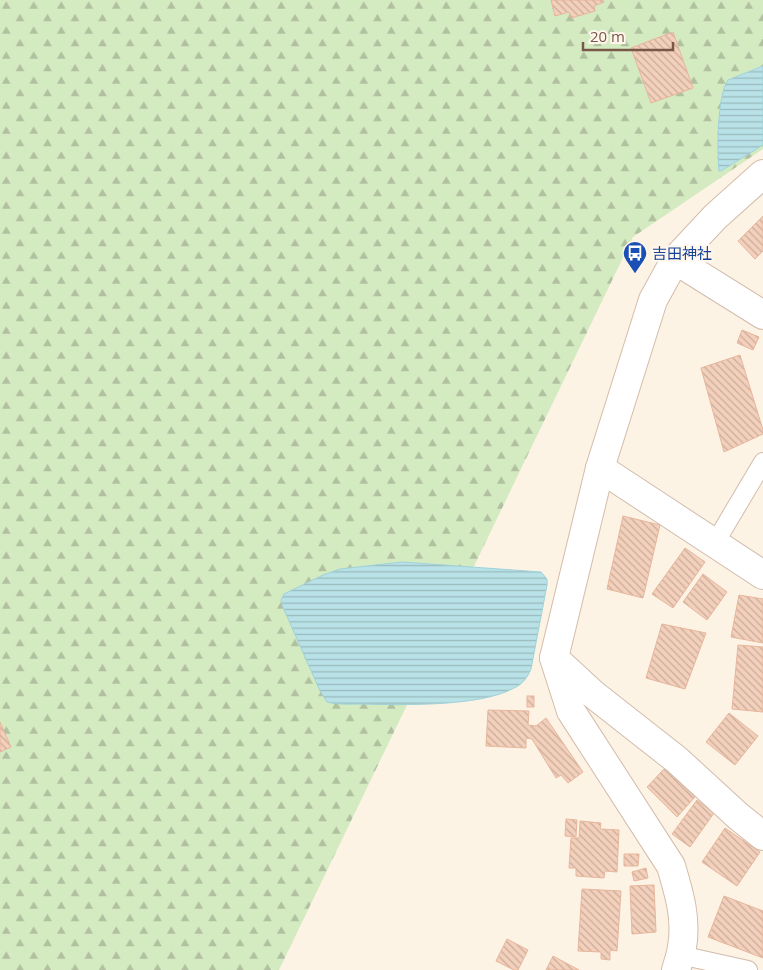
<svg xmlns="http://www.w3.org/2000/svg" width="763" height="970" viewBox="0 0 763 970" font-family="'Open Sans','Noto Sans JP',sans-serif">
<defs>
<pattern id="forest-firs" width="22" height="20" patternUnits="userSpaceOnUse" patternTransform="scale(1.25)"><rect width="22" height="20" fill="#d4ebc2"/><path d="M5 1l3.5 6h-7zM16 11l3.5 6h-7z" fill="#b1c1a0"/></pattern>
<pattern id="water-rules" width="6" height="5" patternUnits="userSpaceOnUse" patternTransform="scale(1.25)"><rect width="6" height="5" fill="#b8e2e7"/><path d="M0 2.5h6" fill="none" stroke="#9ababd"/></pattern>
<pattern id="building-back-hatch" width="6" height="6" patternUnits="userSpaceOnUse" patternTransform="scale(1.25)"><rect width="6" height="6" fill="#f3d0bb"/><path d="M-1 5l2 2M0 0l6 6M5-1l2 2" fill="none" stroke="#caac9a"/></pattern>
</defs>
<rect width="100%" height="100%" fill="#fdf3e5"/>
<polygon fill="url(#forest-firs)" points="0,0 763,0 763,149 633,237 279,970 0,970"/>
<g fill="url(#water-rules)" stroke="#9ed2da">
<path d="M763,66V145L721,171H719C717,151 717,96 728,80Z"/>
<path d="M402,562L541,572L547,579V585L531,669C527,678 523,684 514,688C480,707 401,705 362,704C351,704 338,705 327,702L320,691L282,605L281,600L284,594L323,575L340,569Z"/>
</g>
<g fill="url(#building-back-hatch)" stroke="#e7b69b">
<polygon points="551,0 603,0 604,2 594,6 595,11 571,18 569,12 555,16"/>
<polygon points="673,32 693,88 651,103 631,48"/>
<polygon points="763,216 763,251 755,259 738,241"/>
<polygon points="742,330 759,337 753,350 737,343"/>
<polygon points="740,355 763,430 763,434 724,452 701,368"/>
<polygon points="623,516 660,525 643,598 607,589"/>
<polygon points="685,548 705,562 673,608 652,594"/>
<polygon points="703,574 727,592 707,620 683,602"/>
<polygon points="739,595 763,599 763,643 731,637"/>
<polygon points="662,624 706,633 685,689 646,678"/>
<polygon points="738,645 763,647 763,712 732,709"/>
<rect x="527" y="696" width="7" height="11"/>
<polygon points="488,710 529,711 528,725 536,726 546,718 583,772 568,783 561,775 556,778 532,739 526,738 526,748 486,746"/>
<polygon points="729,713 758,736 735,765 706,742"/>
<polygon points="0,722 11,747 0,752"/>
<polygon points="665,768 695,797 677,817 647,787"/>
<polygon points="697,800 714,813 690,847 672,834"/>
<polygon points="566,819 577,820 576,837 565,836"/>
<polygon points="580,821 601,823 600,829 619,830 617,872 605,871 604,878 576,876 576,868 569,868 571,838 579,838"/>
<polygon points="725,828 760,852 737,886 702,862"/>
<polygon points="624,854 639,854 638,866 624,866"/>
<polygon points="646,868 648,878 634,881 632,872"/>
<polygon points="654,885 656,932 632,934 630,886"/>
<polygon points="582,889 621,891 617,951 610,950 610,960 601,959 601,952 578,951"/>
<polygon points="724,896 763,911 763,958 708,937"/>
<polygon points="507,939 528,950 518,970 514,970 496,961"/>
<polygon points="553,956 579,970 546,970"/>
</g>
<g fill="none" stroke-linecap="round" stroke-linejoin="round">
<g stroke="#d1bcad" stroke-width="20">
<g id="lane">
<polyline points="715,543 763,462"/>
<polyline points="680,955 748,970"/>
</g>
</g>
<g stroke="#d1bcad" stroke-width="30">
<g id="street">
<polyline points="675,260 763,315"/>
<polyline points="600,468 763,575"/>
<polyline points="554,658 593,694 677,760 738,816 763,836"/>
</g>
</g>
<g stroke="#d4bcaa" stroke-width="30">
<path id="secondary" d="M676,970C678,963 681,955 682,947C687,919 679,893 671,866L571,711L554,658L600,468L653,300L675,260L715,217L763,174"/>
</g>
<use href="#lane" stroke="#fff" stroke-width="18"/>
<use href="#street" stroke="#fff" stroke-width="28"/>
<use href="#secondary" stroke="#fff" stroke-width="28"/>
</g>
<defs>
<g id="bus-pin" transform="scale(1.25)"><path d="M0 17L-7.5 6A9.5 9.5 0 1 1 7.5 6Z" fill="#1a4fb4" stroke="#fff7ec"/><path d="M-5-6H5V4H4V6H2V4H-2V6H-4V4H-5ZM-3.5-4V0h7V-4ZM-3.5 1.2v1.5H-2V1.2ZM2 1.2v1.5H3.5V1.2Z" fill="#fff"/></g>
</defs>
<g fill-rule="evenodd">
<use href="#bus-pin" x="635" y="253"/>
</g>
<g text-anchor="middle" dominant-baseline="central" stroke-width="4.5" stroke-linejoin="round" paint-order="stroke">
<g font-size="15" fill="#164399" stroke="#fff7ec" text-anchor="start">
<text x="652" y="253">吉田神社</text>
</g>
</g>
<path d="M583 42v8h90v-8" fill="none" stroke="#775849" stroke-width="2.5"/>
<text x="590" y="42" font-size="15" fill="#775849" stroke="#fff7ec" stroke-width="4" paint-order="stroke">20 m</text>
</svg>
